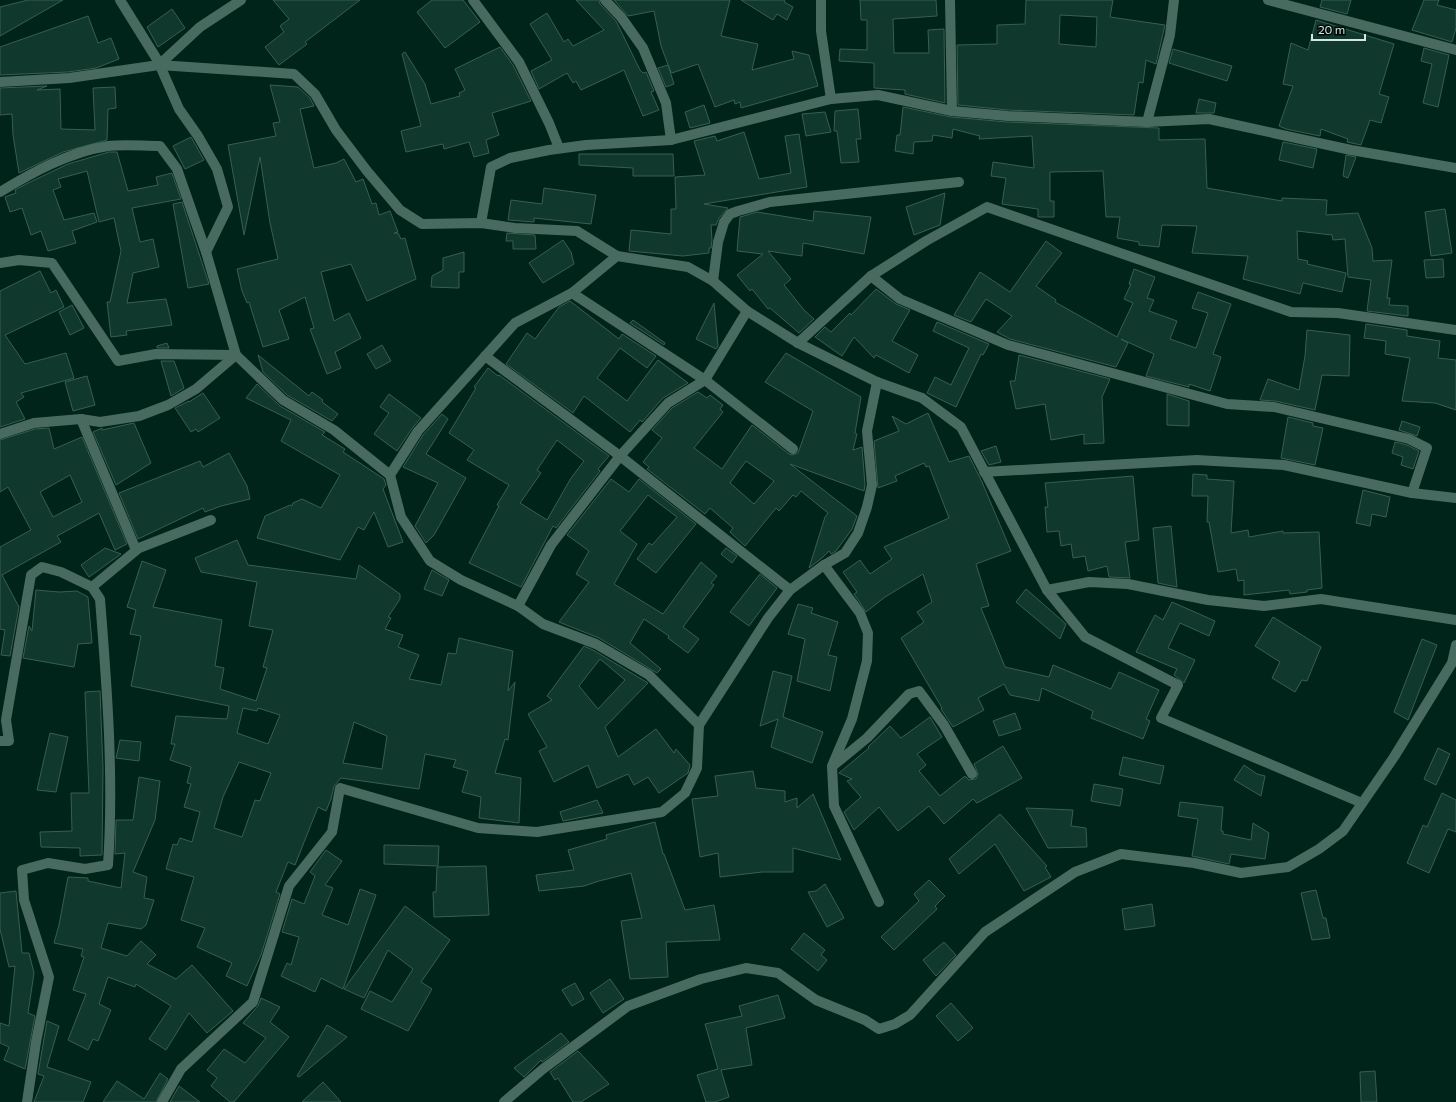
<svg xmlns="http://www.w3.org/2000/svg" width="1456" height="1102" viewBox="0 0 1456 1102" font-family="Commissioner,sans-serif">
<rect width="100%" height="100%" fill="#00231a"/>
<g fill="#11382d" stroke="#385e52" fill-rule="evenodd">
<polygon points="28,0 63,0 0,36 0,7"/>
<polygon points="273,0 360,0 305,42 307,44 279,65 265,47 284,32 280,26 289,19"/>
<polygon points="432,0 463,0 480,22 445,48 417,12"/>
<polygon points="576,0 599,0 600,4 616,21 640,70 643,73 646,72 654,91 651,92 659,110 643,116 624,70 581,90 576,81 573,83 567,73 539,89 531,71 552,60 530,24 547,13 564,42 568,39 573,46 604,30"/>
<polygon points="614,0 730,0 721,36 758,44 752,70 794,59 792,51 809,55 818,86 741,108 740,102 735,104 734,100 715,107 698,64 672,73 670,70 661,46 654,11 628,16"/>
<polygon points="741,0 785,0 784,2 793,7 787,20 777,14 773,20"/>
<polygon points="860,0 936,0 937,16 893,19 894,53 929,53 928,30 944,29 945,103 905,94 905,90 874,88 874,63 839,61 840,49 867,50 867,20 861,20"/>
<path d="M1026,0H1113L1110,17L1165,25L1156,64L1146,60L1143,83L1139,82L1134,115L1008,110L958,105L957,45L997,44V25L1025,24ZM1060,15L1097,17L1096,47L1059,44Z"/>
<polygon points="1322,0 1351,0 1347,14 1320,7"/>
<polygon points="1424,0 1439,0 1437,5 1456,10 1456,28 1452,42 1412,30"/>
<polygon points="172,9 185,28 158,47 147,27"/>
<polygon points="88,16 98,43 111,38 119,59 96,68 68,72 0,75 0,47"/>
<polygon points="1316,20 1394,44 1379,94 1389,97 1381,123 1370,120 1361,145 1347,142 1348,139 1321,129 1320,136 1286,129 1279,126 1293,86 1283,84 1291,43 1308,50"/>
<polygon points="500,47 513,65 531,101 492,113 499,135 486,140 489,153 474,157 469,142 444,149 443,144 406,152 401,131 421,126 402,54 405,52 425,84 431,104 460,96 459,93 465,90 455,69"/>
<polygon points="1424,48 1449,55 1438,107 1423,103 1432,64 1421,61"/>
<polygon points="1173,49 1232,66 1227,81 1169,63"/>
<polygon points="668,65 674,84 666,87 658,68"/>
<polygon points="270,85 298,87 310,98 314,106 300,109 314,168 336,163 344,159 356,182 363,179 372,204 376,203 379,215 390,211 398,232 394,233 398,233 401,239 405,238 416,279 367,301 351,264 321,272 334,321 349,313 361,338 335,352 341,368 327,374 310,329 314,328 305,297 279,310 289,339 263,347 249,302 247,303 242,291 237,269 278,259 270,223 260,157 244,235 228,145 276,136 273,123 280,122"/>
<polygon points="47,86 37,90 60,89 61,129 95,130 93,88 115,87 116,108 108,109 107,140 63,152 19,173 13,135 12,114 0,115 0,88"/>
<polygon points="1199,99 1216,103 1214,113 1196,113"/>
<polygon points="704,105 710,123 690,128 685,112"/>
<polygon points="903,107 951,117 1007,122 1159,128 1159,140 1205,139 1207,188 1282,201 1282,198 1327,200 1326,215 1358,213 1372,248 1373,261 1392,260 1387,298 1390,298 1389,305 1408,306 1408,316 1367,311 1371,280 1348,277 1345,239 1333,240 1332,235 1297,231 1298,259 1308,261 1307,264 1346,273 1342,292 1303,283 1300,294 1243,279 1248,256 1192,253 1197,226 1162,225 1159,247 1139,245 1139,242 1117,238 1120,217 1106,217 1103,171 1050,172 1050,201 1054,201 1054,217 1038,217 1038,209 1002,204 1006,178 991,176 993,162 1034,168 1032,136 979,139 980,136 953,129 952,138 933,135 932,141 914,142 913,154 895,151 897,135 900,135"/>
<polygon points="858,109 861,139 856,139 859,162 841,163 837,131 834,131 835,111"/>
<polygon points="825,112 831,132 806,136 802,114"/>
<polygon points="744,132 759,179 791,173 785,136 799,134 807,187 704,204 728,208 719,218 716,225 711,225 712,240 711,248 709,248 709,253 683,256 629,251 631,230 671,234 671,209 676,209 675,177 705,175 694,141 715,136 717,141"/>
<polygon points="191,137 204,160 185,169 173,146"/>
<polygon points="1283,142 1317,149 1313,168 1279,160"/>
<polygon points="109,152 117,152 128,191 158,185 156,177 172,173 181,199 132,208 140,242 153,239 159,267 133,273 127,303 166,299 172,325 126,331 127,335 111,337 107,302 110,302 121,251 114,218 99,222 87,171 58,179 61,187 53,190 64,220 94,213 97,222 72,231 76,243 48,251 41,231 31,235 22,208 10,212 5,197 16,193 15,190 28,183 68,164"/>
<polygon points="579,154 673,154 674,176 633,176 633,168 579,165"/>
<polygon points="1346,155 1356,157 1348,178 1343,176"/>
<polygon points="544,188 596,195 591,224 534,218 534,222 508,220 511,200 542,204"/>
<polygon points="945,193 940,225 914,235 906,207"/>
<polygon points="182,202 209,284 188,288 173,204"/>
<polygon points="1445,209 1452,253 1431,256 1425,212"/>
<polygon points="814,211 871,217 864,254 803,243 802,256 768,251 791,279 784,285 804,310 814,319 799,333 770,308 768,309 752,289 750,291 737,275 763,254 737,251 740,217 757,212 813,221"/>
<polygon points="507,233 535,235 536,249 513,249 513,241 506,241"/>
<polygon points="563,240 571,252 574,264 543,283 529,263"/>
<polygon points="1046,241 1062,253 1036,286 1056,300 1055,302 1117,337 1133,303 1124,299 1131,284 1129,284 1134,269 1155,277 1147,298 1154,300 1149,311 1177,321 1170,339 1196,348 1208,313 1192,308 1198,292 1231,304 1213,354 1221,357 1210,391 1189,384 1189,387 1146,376 1154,354 1121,339 1128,343 1116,367 1010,339 997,332 1012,316 986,299 971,322 954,315 980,272 1010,292"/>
<polygon points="464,252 464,272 459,272 459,288 431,287 432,276 443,270 443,258"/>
<polygon points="1443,259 1444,277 1426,278 1424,260"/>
<polygon points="40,271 51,293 56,290 64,307 5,335 25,364 66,353 74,378 21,393 24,397 16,402 25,419 0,427 0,291"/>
<polygon points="876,289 896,304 910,310 892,341 918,355 909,373 876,355 874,358 854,337 842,356 815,337 825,327 831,332 850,313 851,315"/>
<polygon points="570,301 619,339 622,334 656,356 647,368 620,348 597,378 627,401 658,360 688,383 663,398 642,422 640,420 630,432 584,396 573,413 506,364 527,333 535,339 559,307"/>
<polygon points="714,303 718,346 716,349 696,339"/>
<polygon points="72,305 84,328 70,335 59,312"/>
<polygon points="633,320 665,343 664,345 630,323"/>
<polygon points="937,322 989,344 983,355 981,354 956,407 927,393 935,377 951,385 969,348 933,331"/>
<polygon points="1366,324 1407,330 1407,336 1440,341 1438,358 1456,360 1456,410 1435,403 1402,401 1410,358 1385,354 1386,341 1364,338"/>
<polygon points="1307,330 1350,335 1349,376 1322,375 1315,410 1275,401 1260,400 1268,379 1299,390 1305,356"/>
<polygon points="167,343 169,348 157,348 157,346"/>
<polygon points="382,345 391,361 376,369 367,354"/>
<path d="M786,353L861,397L855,433L857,434L853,450L862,447L865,485L864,491L790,464L857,516L852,529L836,551L831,554L829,551L822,558L809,568L825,517L828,513L801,491L796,497L793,495L779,511L776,508L745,546L730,532L733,528L710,508L705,514L647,469L649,467L643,462L662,438L652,430L672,408L698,392L707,398L710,395L723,405L720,409L723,412L694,448L722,469L752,425L789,454L792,455L798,453L813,411L765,382ZM746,461L774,481L754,504L730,483Z"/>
<polygon points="258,355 309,396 312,392 323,400 322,402 338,414 332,421 287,395 263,372"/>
<polygon points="1019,355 1110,379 1102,397 1104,443 1084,444 1084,434 1051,440 1045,404 1016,409 1010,381 1015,381"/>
<polygon points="161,361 174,361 184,388 171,396"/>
<path d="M488,368L498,376L499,375L609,456L598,469L600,471L556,528L553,526L521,587L469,563L499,506L497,505L509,485L467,460L474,450L449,433L476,388L474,387ZM557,440L584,461L571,478L547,520L520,503L541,473L537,470Z"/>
<polygon points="87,376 95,405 73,411 65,382"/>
<polygon points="257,384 280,406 325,432 322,435 345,449 343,452 384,479 386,485 383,489 403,542 388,547 374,512 364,530 358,527 340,560 257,538 265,516 290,505 292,506 293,503 302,499 321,508 340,475 281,441 291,420 246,398"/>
<polygon points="203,393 220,418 198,432 196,429 191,432 175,408 189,401 189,402"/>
<polygon points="389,394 421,418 413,427 397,451 374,434 389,413 380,407"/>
<polygon points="1167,394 1189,401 1189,426 1167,425"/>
<polygon points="928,413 949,462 969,456 982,482 1011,551 976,564 989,606 981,608 1005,667 1049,677 1053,665 1111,689 1119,672 1159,690 1146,719 1150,721 1143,739 1091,718 1093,711 1042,688 1039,701 1010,695 1004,684 978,698 984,710 953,727 941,709 942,708 901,638 924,622 917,612 932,602 923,574 885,597 866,612 854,594 857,592 843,572 860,560 870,574 892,559 884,547 949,518 929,466 926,467 924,463 895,476 897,481 878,488 874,441 899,431 892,416 906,424"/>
<polygon points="442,414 448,419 426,454 466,478 434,535 426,543 415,526 438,483 403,467 423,435"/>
<polygon points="1288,417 1313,423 1313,426 1323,428 1315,465 1281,458"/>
<polygon points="1402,421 1420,427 1417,436 1399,430"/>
<polygon points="134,423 151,463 116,485 93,432 102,428 102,430"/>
<path d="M49,428L54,449L82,437L127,544L115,550L99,513L57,536L61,542L2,575L19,607L10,656L1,655L5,630L0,629V547L31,530L8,487L0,492V440L35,429ZM70,475L82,502L53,517L40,492Z"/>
<polygon points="1395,442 1407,445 1419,451 1413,469 1401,465 1403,457 1392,453"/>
<polygon points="996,446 1001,462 989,465 981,451"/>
<polygon points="229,453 247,486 250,499 221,506 205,512 203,508 138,539 119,493 200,461 203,467"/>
<polygon points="1193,474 1207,475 1207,479 1234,481 1231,533 1248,530 1249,537 1283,531 1283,533 1319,532 1322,588 1307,590 1307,592 1290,594 1289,590 1244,595 1244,580 1238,581 1236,569 1218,572 1209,522 1207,522 1208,496 1192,496"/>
<polygon points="1133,476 1139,540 1125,542 1130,578 1109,577 1107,566 1088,571 1085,556 1073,558 1071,544 1061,546 1059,531 1047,532 1045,507 1048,507 1045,483"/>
<polygon points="611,479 629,492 639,479 696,524 656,573 637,559 649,543 652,545 677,517 648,495 620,531 637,544 614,584 663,614 701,562 717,576 711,583 714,585 683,627 699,639 688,653 668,638 669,636 644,619 630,643 661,669 657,673 599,638 559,622 589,582 576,574 589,551 567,535"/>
<polygon points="1363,490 1390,497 1386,517 1372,514 1370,526 1356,523"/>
<polygon points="1171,526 1177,587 1158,583 1153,528"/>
<path d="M237,540L248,565L356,579L359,565L400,594V599L388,617L391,618L385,629L403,635L398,647L419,655L409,679L441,685L448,653L456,654L459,638L513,651L508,691L515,682L508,740L505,739L495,773L521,778L519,823L479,818L481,797L462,792L468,771L453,767L456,760L425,754L419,789L341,778L334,786L331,799L326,811L318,807L295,865L288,862L276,892L280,894L261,955L247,986L226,976L232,963L197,947L205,928L181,920L194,877L166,869L173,844L177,845L180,838L192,842L200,812L184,807L191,784L187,783L191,767L170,760L175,744H171L176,716L227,719L229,706L131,686L141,636L130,634L136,610L127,607L142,561L166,570L153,607L222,620L215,666L224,668L220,689L256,701L267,668L263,667L273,630L249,626L257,582L201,572L195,558ZM243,708L257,711L258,708L280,715L268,744L237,733ZM354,722L387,736L382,769L343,763ZM239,762L271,773L260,801L255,800L242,837L214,828L223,797Z"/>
<polygon points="105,548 121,554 89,577 81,565"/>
<polygon points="726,548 737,556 732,563 721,554"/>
<polygon points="432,570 449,580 442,596 424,589"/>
<polygon points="760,574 777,588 749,626 730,612"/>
<polygon points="1026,589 1066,624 1060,639 1016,602"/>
<polygon points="36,590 59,592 77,591 88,597 92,643 78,644 74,667 23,658 29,626 32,631"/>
<polygon points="1172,602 1215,621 1209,636 1180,623 1168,648 1195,660 1184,683 1174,675 1177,669 1136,652 1155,615 1163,620"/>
<polygon points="798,604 813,608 811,613 838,622 828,655 837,657 830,691 797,681 805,639 788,634"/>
<polygon points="1273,617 1321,647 1307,681 1302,680 1295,692 1272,678 1280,662 1255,646"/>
<polygon points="1422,639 1437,645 1408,720 1394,712"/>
<path d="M584,646L593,650L648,683L605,727L618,757L656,729L674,753L676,749L690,765L688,773L659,793L648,777L634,785L628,774L597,788L588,765L554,782L539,751L547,747L528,714L552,700L547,696ZM600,659L625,680L598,709L579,686Z"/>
<polygon points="773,671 792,676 783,717 823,732 812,763 771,747 778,719 760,726"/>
<polygon points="100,691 103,768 102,855 80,856 80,848 41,847 40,832 72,831 71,793 89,793 85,692"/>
<polygon points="1015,713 1021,729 999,736 993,721"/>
<polygon points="930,717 942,737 917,754 926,765 919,771 940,796 965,776 969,780 976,779 978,774 974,764 1003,746 1022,778 977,803 973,799 944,824 929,806 898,831 879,807 854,830 844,812 861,797 847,781 852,779 839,773 869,748 868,747 890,726 901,738"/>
<polygon points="50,733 68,737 56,792 37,790"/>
<polygon points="120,740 141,742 139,761 116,758"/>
<polygon points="1438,748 1450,754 1436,785 1424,779"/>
<polygon points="1123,757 1164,766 1160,784 1119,775"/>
<polygon points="1244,765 1257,774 1265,776 1261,796 1234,780"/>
<polygon points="753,771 756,788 785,791 785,802 797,798 797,808 813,794 841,860 793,848 793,872 762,872 720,877 718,853 700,857 692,799 718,796 715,776"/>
<polygon points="139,777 160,781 155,820 133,872 147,877 144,898 154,900 146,925 141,929 108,923 101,948 127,956 141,941 156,955 147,964 176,979 192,965 233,1011 207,1033 189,1013 166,1050 149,1039 171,1006 136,984 135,987 108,977 99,1004 111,1010 98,1041 93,1039 88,1050 68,1040 86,994 73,990 84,957 81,956 83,949 54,943 59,925 68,877 88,878 88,881 121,888 125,853 115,854 116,820 133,820"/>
<polygon points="1094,784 1123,789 1120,806 1091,801"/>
<polygon points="1442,793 1456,800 1456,832 1448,829 1429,873 1407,863 1423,825 1427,827"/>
<polygon points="597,800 603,813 563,821 560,812"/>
<polygon points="1180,802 1223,807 1221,831 1223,831 1223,834 1251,840 1253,823 1269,833 1265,859 1231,854 1229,864 1192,856 1198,819 1178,816"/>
<polygon points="1026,808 1073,810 1071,826 1086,828 1087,847 1048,848"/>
<polygon points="1000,814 1047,866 1045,867 1051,877 1024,891 995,844 959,874 949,859"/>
<polygon points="655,822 663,854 664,854 685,910 714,905 720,940 666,942 668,977 630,979 621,921 642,918 631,873 599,881 584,886 539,891 536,875 574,870 568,850 607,839 606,835"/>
<polygon points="384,845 439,846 438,866 384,864"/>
<polygon points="326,850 342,861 325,885 333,888 322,915 348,925 360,889 376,895 343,989 321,978 315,992 281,976 287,963 291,965 299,937 282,932 292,899 304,904 315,876 310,872"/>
<polygon points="486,866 489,915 434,917 433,892 436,892 437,867"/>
<polygon points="929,880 945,896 935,906 937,909 894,950 881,937 919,901 914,894"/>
<polygon points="825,884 844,918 827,927 808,892 816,891"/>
<polygon points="1316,890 1323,918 1326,918 1330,938 1312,940 1301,893"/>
<polygon points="16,891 22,953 29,953 34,973 28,1013 35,1016 25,1069 4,1060 9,1047 0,1043 0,1023 9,1026 15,966 9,967 0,929 0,893"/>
<polygon points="1152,904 1155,926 1125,930 1122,909"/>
<polygon points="405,906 450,940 421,982 432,989 408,1031 361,1009 370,991 392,1002 413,969 388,950 364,998 344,989"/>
<polygon points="804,933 825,950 821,955 827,960 818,971 791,949"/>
<polygon points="944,942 956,955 936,976 923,960"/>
<polygon points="610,979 624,999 603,1013 590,993"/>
<polygon points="575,983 584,999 572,1006 562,990"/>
<polygon points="778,995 785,1018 746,1028 752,1065 721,1070 729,1097 715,1102 706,1102 697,1075 718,1069 705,1024 742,1016 739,1006"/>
<polygon points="261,998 280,1007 270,1022 289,1037 234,1102 230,1102 211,1086 217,1078 207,1070 224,1049 245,1063 266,1038 243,1023 258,1006"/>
<polygon points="951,1003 973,1028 958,1041 936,1016"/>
<polygon points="47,1021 59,1026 47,1067 91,1082 83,1102 34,1102 44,1076 38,1074"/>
<polygon points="327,1025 347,1037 299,1077 297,1076"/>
<polygon points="561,1033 569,1042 542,1062 541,1060 524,1077 514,1068"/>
<polygon points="578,1051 609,1084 581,1102 573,1102 558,1078 555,1080 550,1072"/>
<polygon points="1375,1071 1377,1102 1361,1102 1360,1072"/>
<polygon points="160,1073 168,1079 156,1102 103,1102 117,1081 144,1099"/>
<polygon points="323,1082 341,1102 302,1102"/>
<polygon points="179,1086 200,1102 170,1102"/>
</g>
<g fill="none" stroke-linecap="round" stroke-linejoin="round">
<g stroke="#486a5f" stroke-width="10">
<polyline points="120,0 158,61 179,109 198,136 217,169 228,207 206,252"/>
<polyline points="473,0 519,62 549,123 559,148"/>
<polyline points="605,0 621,17 643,48 666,103 671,140"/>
<polyline points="821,0 821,31 831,99"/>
<polyline points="950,0 952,111"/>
<polyline points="1268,0 1456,50"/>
<polyline points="159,65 200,27 241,0"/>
<polyline points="0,82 69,78 159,65 294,74 315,94 336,130 367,171 400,210 422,224 481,223 515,228 577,231 617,256 688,267 713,281 747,311 798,343 877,382 922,398 961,427 1047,590 1085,637 1178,685 1161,718 1362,803"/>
<polyline points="1147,122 1170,35 1174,0"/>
<path d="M0,192C33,172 69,152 108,146C124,144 143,146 160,146L177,169L206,252L236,355L283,400L334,430L390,475L401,517L430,561L461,580L518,606L543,624L596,644L649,675L699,725"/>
<polyline points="481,223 491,167 510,158 549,150 586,145 671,140 831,99 878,95 952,111 1008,116 1147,122 1209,119 1351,150 1456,168"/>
<polyline points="0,263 19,260 52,263 118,361 156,354 236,355"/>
<polyline points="871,276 900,299 1008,345 1227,404 1274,407 1409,439 1427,448 1412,493"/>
<polyline points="713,281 718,242 724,222 730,214 738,211 770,202 959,182"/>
<polyline points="572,293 705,380 793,449"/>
<polyline points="798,343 871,276 926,241 987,207 1291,312 1338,313 1456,330"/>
<polyline points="485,356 620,456 790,590"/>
<polyline points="81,419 136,550"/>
<polyline points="0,434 34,423 81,419 100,422 139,416 168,405 196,389 236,355"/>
<polyline points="984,472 1197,460 1284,465 1412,493 1456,498"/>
<polyline points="390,475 418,431 515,323 572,293 617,256"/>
<polyline points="824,565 860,613 868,633 867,661 852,719 832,766 834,806 879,902"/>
<polyline points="92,587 139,548 211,520"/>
<polyline points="1047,590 1089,582 1128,584 1208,600 1264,606 1321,599 1456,620"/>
<polyline points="518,606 551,545 620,456 668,403 705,380 747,311"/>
<path d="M0,741H9L6,720L31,575L42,567L61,572L92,587L100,599C107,687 114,777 108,865L85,869L48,863L22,870L24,900L49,977L36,1042L27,1102"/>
<polyline points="834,765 867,738 909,694 919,691 944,725 972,774"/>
<polyline points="162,1102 181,1069 253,1002 289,886 332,832 340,788 478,828 537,832 662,812 685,793 697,768 699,725 768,618 790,590 824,565 845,553 858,533 867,507 872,485 867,431 877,382"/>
<polyline points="504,1102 543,1069 628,1006 701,979 746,968 778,973 816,1000 865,1020 879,1029 895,1024 910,1015 985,932 1075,872 1121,854 1194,863 1241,873 1288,867 1319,849 1343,831 1394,757 1452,663 1456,645"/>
</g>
</g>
<path d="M1312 34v6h53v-6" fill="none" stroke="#d2e7df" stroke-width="2"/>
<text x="1318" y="34" font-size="12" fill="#d2e7df" stroke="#000906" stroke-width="3" paint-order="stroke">20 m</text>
</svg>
